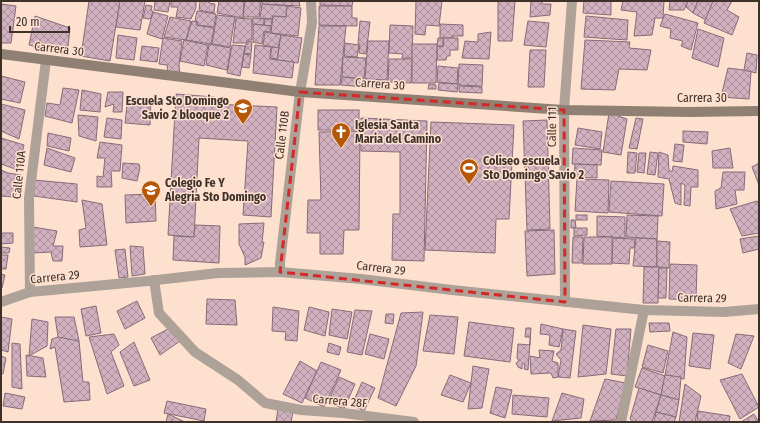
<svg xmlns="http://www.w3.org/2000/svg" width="760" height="423" viewBox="0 0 760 423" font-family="'Fira Sans Condensed',sans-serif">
<defs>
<pattern id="building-cross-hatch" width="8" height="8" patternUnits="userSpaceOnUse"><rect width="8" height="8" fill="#d1b1c0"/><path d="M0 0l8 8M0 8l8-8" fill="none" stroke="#ab919c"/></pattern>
</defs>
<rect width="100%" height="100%" fill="#fee0cf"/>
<g fill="url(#building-cross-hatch)" stroke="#876b78">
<polygon points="89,1 120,1 110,61 81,56"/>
<polygon points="120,1 145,1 140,30 116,27"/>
<polygon points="155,1 170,1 168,12 154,10"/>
<polygon points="171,1 196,1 196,8 191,19 176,17 178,7 171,7"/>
<polygon points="200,1 209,1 209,3 215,4 214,13 199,10"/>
<polygon points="219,1 244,1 243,18 217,13"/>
<polygon points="245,1 261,1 259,17 243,17"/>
<polygon points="262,1 299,1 300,6 262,4"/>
<polygon points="320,1 353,1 352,6 320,5"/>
<polygon points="416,1 442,1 439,26 426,25 425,35 415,34"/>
<polygon points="498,1 515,1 512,41 498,41"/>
<polygon points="531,1 542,1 542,4 551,4 550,15 530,17"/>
<polygon points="584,1 611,1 611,15 583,13"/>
<polygon points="623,1 664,1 663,18 655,18 652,35 634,36 637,12 621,10"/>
<polygon points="670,1 688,1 684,10 669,10"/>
<polygon points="688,1 698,1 693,13 686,7"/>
<polygon points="698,1 713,1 706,20 693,13"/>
<polygon points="713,1 732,1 727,10 739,17 732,35 704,23"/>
<polygon points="1,4 16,6 11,43 1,43"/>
<polygon points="262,4 287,6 286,17 273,16 272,19 260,18"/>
<polygon points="146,5 152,6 151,11 153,11 151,18 149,19 143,18"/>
<polygon points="287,6 301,8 298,36 271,33 273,16 286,17"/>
<polygon points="319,6 352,6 352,18 357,18 357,26 319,25"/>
<polygon points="197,11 216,14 214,27 197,25 198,22 195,21"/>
<polygon points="153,12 168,16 162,39 147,34"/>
<polygon points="665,14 698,23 691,50 681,46 683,41 670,38 671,29 660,26"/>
<polygon points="217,15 235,17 230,47 212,44"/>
<polygon points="35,16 70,28 67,55 29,45"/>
<polygon points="586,16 628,20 627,40 584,37"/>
<polygon points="170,17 191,21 186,40 164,37"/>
<polygon points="236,18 252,19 252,40 247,40 247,43 233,43"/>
<polygon points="253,18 264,19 264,25 252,24"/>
<polygon points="265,19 272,19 271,26 264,25"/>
<polygon points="192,21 197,22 196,25 214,28 211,44 186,40"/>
<polygon points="360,21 370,22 366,54 359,53 360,44 358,44"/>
<polygon points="528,21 549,23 546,47 524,45"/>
<polygon points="253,24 271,26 270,32 264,31 262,44 253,42"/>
<polygon points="440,24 463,25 463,36 453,36 453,38 440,38"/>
<polygon points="390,25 413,26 412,58 402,58 403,54 389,53"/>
<polygon points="319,26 346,26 340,85 315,85"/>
<polygon points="698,29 724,38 718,67 692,58"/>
<polygon points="265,32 281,35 278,48 263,45"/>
<polygon points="491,32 489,59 462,58 465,41 478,42 478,34"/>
<polygon points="118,35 137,38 134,60 116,58"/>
<polygon points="281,35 302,38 298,63 277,60"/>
<polygon points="163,38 182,41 179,65 180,75 168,74 167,65 159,64"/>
<polygon points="438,38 443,38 443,46 437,46"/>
<polygon points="444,38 458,38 458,50 450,50 450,56 447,56 446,60 437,60 437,46 443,47"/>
<polygon points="184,40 208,45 204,66 180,61"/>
<polygon points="585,40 630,42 629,48 651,50 647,70 619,69 615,90 581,89"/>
<polygon points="248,41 252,42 251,54 244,53 246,44 248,44"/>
<polygon points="368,41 389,41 387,80 365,79"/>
<polygon points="345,43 359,45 357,57 344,56"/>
<polygon points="209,44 231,48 227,70 206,65"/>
<polygon points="412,44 437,44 436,83 412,83"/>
<polygon points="232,45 245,46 240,76 227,73"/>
<polygon points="255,45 271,47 270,59 294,62 292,78 253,73"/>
<polygon points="142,46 159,48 157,62 140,60"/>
<polygon points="272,47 279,48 277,59 270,58"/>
<polygon points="530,50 546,50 544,87 528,87"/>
<polygon points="747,53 757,55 756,73 744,70"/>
<polygon points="244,54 251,55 249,68 242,67"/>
<polygon points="343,57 366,58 364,79 342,77"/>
<polygon points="389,59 412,59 411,83 388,82"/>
<polygon points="459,64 483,65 482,86 458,85"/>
<polygon points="438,66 458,68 457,84 437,82"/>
<polygon points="728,68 744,70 751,72 749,99 721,97"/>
<polygon points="1,76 25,82 20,103 1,99"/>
<polygon points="342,77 364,79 364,87 341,85"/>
<polygon points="365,79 388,81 387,89 364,87"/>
<polygon points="439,83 458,84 457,92 438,90"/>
<polygon points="429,84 436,85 436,89 428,89"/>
<polygon points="459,86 482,87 482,93 459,92"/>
<polygon points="63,88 79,90 72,123 45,116 47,103 60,105"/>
<polygon points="82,90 101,94 100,112 80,110"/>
<polygon points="108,92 123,92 122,112 113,112 114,104 105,107"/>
<polygon points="176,94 214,97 214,104 277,107 271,217 243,215 248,141 199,138 194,237 168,235"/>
<polygon points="128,97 151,99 150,125 125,123"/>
<polygon points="1,104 25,110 19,139 1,131"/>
<rect x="318" y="110" width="41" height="20"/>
<polygon points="609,113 627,119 621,155 603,152"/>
<polygon points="78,115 98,117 96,141 79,136"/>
<polygon points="107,118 122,120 121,139 104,137"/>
<polygon points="361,118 427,121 424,261 392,260 393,214 400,214 400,152 361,151"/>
<polygon points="636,118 643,119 637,149 629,148"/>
<polygon points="547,120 550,229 527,230 523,121"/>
<polygon points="431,122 514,125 509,219 496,219 495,253 425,250"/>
<polygon points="578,128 602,132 600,149 575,145"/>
<polygon points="360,131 359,230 344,230 343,254 320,254 320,233 307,233 308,200 321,200 319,132"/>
<polygon points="683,131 708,132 707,144 683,142"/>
<polygon points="48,133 71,138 69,151 47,146"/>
<polygon points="1,138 24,145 18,170 1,164"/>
<polygon points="100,142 122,145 120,171 111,171 112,187 97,187 97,176 103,177 105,158 97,158"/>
<polygon points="675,144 684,145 682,162 673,161"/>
<polygon points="47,148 75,158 71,172 44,165"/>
<polygon points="573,148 602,150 601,165 572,164"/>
<polygon points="730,148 733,168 713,168 712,151"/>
<polygon points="628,152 637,153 635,173 627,173"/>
<polygon points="650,152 658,153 655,175 647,174"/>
<polygon points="659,152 668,155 669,170 672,172 673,166 698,170 698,187 691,187 690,206 684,205 685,185 681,183 681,205 675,203 669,179 658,177"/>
<polygon points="639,153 646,153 644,173 637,172"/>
<polygon points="123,163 139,164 140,168 137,181 122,178"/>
<polygon points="759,163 759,185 752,167"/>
<polygon points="575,164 597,165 597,178 574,177"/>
<polygon points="1,170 8,173 21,175 15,197 1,196"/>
<polygon points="723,172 745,172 744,190 735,190 737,204 716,209 715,191 721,188"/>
<polygon points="577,179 609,180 608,213 575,211"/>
<polygon points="34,180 77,184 77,202 34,196"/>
<polygon points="611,181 664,184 662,216 609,212"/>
<polygon points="155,194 156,221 126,223 125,195"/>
<polygon points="82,200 102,204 107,245 80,247 79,230 86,228"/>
<polygon points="757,201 759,205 759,233 742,236 730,209"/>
<rect x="576" y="215" width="11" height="5"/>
<polygon points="627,215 658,216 657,239 626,237"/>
<polygon points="597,216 625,217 625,238 597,236"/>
<polygon points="571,220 575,220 576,228 571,228"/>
<polygon points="264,223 262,243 264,242 261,258 245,265 245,257 239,244 239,224"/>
<polygon points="195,225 220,226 219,263 173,260 174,236 194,237"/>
<polygon points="33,227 57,231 53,246 63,246 62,261 53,261 51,252 32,253"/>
<polygon points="574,228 587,228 587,235 574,236"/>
<polygon points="554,230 555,274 527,276 525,231"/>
<polygon points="1,233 13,233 13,243 1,244"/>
<polygon points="759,236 759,249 743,253 740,239"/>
<polygon points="573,237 583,237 582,263 572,263"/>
<polygon points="584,237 612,237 612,264 583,264"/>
<polygon points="613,238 635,239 634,248 630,248 629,264 612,263"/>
<polygon points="636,238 657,239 657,267 633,266"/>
<polygon points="657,241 670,242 669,268 659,267 657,266"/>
<polygon points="130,246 143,247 145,274 132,276"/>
<polygon points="1,247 10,248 9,253 1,253"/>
<polygon points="125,249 128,277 119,278 115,250"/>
<polygon points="1,255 8,255 6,269 1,269"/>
<polygon points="670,264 697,265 696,300 669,299"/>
<polygon points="644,267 659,267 658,303 643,303"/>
<polygon points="659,268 667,268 666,298 658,298"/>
<polygon points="1,274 5,275 2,288 1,288"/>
<polygon points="207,299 235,300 237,325 206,324"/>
<polygon points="137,301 145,318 125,329 117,311"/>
<polygon points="96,306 101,333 86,336 81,309"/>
<polygon points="273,307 299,311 297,341 285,340 286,332 272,331"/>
<polygon points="309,307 329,312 325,336 304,330"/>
<polygon points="332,309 352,312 347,339 329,335"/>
<polygon points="355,310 372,311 362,355 347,352"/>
<polygon points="423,312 416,366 396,406 378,398 401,313"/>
<polygon points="386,314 394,314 393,324 385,323"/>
<polygon points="430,315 458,317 454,354 423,351"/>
<polygon points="1,317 12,319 8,352 1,350"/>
<polygon points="55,317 74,317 79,341 59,343"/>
<polygon points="32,319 48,322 47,346 29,356"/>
<polygon points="469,322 514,328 510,362 464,356"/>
<polygon points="649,323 669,323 670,331 650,332"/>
<polygon points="541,324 563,329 559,347 549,345 550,335 540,334"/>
<polygon points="583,325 611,329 606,374 578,377"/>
<polygon points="526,328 531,328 528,370 524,369 525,364 522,364 522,369 518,367 516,363 519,361 517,358 518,344 530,345 530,337 525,337"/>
<polygon points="168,329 180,341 160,355 151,338"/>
<polygon points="563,329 576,331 570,378 558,377 561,360 556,354 561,350"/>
<polygon points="616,329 631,329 627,376 611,374"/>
<polygon points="673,332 687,337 684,379 665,375"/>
<polygon points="693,333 714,335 710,369 689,366"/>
<polygon points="114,334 119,345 111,352 124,386 107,394 89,337"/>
<polygon points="370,334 389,339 384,359 365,354"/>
<polygon points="736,334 754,336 741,369 728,363"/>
<polygon points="58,337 79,341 83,382 89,382 90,400 64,402 55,347 50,349 52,339"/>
<polygon points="134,342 150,380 134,386 120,352"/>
<polygon points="12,343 20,344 22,389 12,387"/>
<polygon points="329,343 341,347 339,355 327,352"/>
<polygon points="648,345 668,351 663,373 642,367"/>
<polygon points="539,350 554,351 552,361 558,363 558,377 553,378 551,373 531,374 530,356 540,358"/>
<polygon points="26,355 43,358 46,377 27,376"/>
<polygon points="1,356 6,358 3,374 1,373"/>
<polygon points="300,361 317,371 302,403 283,394"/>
<polygon points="321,362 341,370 324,407 305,398"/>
<polygon points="473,366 489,369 482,408 468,409"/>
<polygon points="642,368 665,376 661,395 635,387"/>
<polygon points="742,374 759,407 740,419 720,380"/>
<polygon points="450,375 471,383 463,402 441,395"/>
<polygon points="665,375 681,377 679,400 661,395"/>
<polygon points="339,377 355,384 344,409 328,402"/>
<polygon points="605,379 626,383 616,420 590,421"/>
<polygon points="362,382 375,388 364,411 352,405"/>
<polygon points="685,384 701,396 695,422 679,422"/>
<polygon points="496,387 512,390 505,418 490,413"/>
<polygon points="639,388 661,395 652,422 634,422 630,419"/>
<polygon points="5,393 25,397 22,409 3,406"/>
<polygon points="562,393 584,399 581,418 552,421"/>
<polygon points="513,395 549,398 547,417 512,414"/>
<polygon points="661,395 679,400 676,417 656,412"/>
<polygon points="167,401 206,409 204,421 164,413"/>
<polygon points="278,409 293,412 291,422 276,422"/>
<polygon points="698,411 730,416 729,422 697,422"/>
<polygon points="656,412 676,417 674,422 654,422"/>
<polygon points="168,414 185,422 166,422"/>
<polygon points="754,414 759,422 741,422"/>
</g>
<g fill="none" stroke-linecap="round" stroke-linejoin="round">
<g stroke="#ada198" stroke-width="10">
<polyline points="280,272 280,263 300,92 312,23 311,1"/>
<polyline points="154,280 159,313 195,352 238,380 265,403 301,410 343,413 414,422"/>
<polyline points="30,292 29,198 46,60"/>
<polyline points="1,302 30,292 148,281 218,273 280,272 361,279 452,290 644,310 724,312 759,309"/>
<polyline points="565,302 564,110 572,1"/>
<polyline points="621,422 644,310"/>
</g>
<polyline stroke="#907f73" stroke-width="10" points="1,54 300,92 564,110 689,112 759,111"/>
</g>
<path fill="none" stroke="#d62828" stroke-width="3" stroke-dasharray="8 5" stroke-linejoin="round" d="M300,92L564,110L565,302L280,272Z"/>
<defs>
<g id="school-pin" transform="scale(1)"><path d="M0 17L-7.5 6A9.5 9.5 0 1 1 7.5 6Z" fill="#b55707" stroke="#fee0cf"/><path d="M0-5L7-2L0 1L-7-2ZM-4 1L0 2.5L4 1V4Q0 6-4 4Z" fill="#fff"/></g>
<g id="church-pin" transform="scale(1)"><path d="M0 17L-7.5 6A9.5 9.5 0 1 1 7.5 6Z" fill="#b55707" stroke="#fee0cf"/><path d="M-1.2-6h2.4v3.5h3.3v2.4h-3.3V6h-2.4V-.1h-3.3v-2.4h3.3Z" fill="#fff"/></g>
<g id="stadium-pin" transform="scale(1)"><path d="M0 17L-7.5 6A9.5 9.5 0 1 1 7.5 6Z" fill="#b55707" stroke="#fee0cf"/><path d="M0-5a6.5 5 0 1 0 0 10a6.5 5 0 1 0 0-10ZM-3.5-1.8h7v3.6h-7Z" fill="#fff"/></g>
</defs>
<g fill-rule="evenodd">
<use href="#school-pin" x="243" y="108"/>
<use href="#church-pin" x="341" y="132"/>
<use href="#stadium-pin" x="469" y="168"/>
<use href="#school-pin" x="151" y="190"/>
</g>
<g text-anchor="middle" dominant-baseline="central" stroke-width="3" stroke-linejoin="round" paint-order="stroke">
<g font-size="12" fill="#3d312a" stroke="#fee0cf">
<text transform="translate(59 49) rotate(7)">Carrera 30</text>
<text transform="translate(380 84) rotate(4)">Carrera 30</text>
<text x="702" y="98">Carrera 30</text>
<text transform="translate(552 127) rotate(-89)">Calle 111</text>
<text transform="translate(282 135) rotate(-83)">Calle 110B</text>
<text transform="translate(19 175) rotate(-84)">Calle 110A</text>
<text transform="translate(381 268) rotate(7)">Carrera 29</text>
<text transform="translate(55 277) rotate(-6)">Carrera 29</text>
<text transform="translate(702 298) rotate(1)">Carrera 29</text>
<text transform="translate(340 401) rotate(5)">Carrera 28F</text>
</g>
<g font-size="12" font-weight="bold" fill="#3d312a" stroke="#fee0cf" text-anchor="start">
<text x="229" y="101" text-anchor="end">Escuela Sto Domingo<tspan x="229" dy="14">Savio 2 blooque 2</tspan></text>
<text x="355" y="125">Iglesia Santa<tspan x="355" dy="14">Maria del Camino</tspan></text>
<text x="483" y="161">Coliseo escuela<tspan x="483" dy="14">Sto Domingo Savio 2</tspan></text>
<text x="165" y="183">Colegio Fe Y<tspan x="165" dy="14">Alegria Sto Domingo</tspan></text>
</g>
</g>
<rect width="760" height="423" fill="none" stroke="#3d312a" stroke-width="4"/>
<path d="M10 26v6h59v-6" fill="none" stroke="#3d312a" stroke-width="2"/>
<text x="16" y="26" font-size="12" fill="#3d312a" stroke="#fee0cf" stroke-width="3" paint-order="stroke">20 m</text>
</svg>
